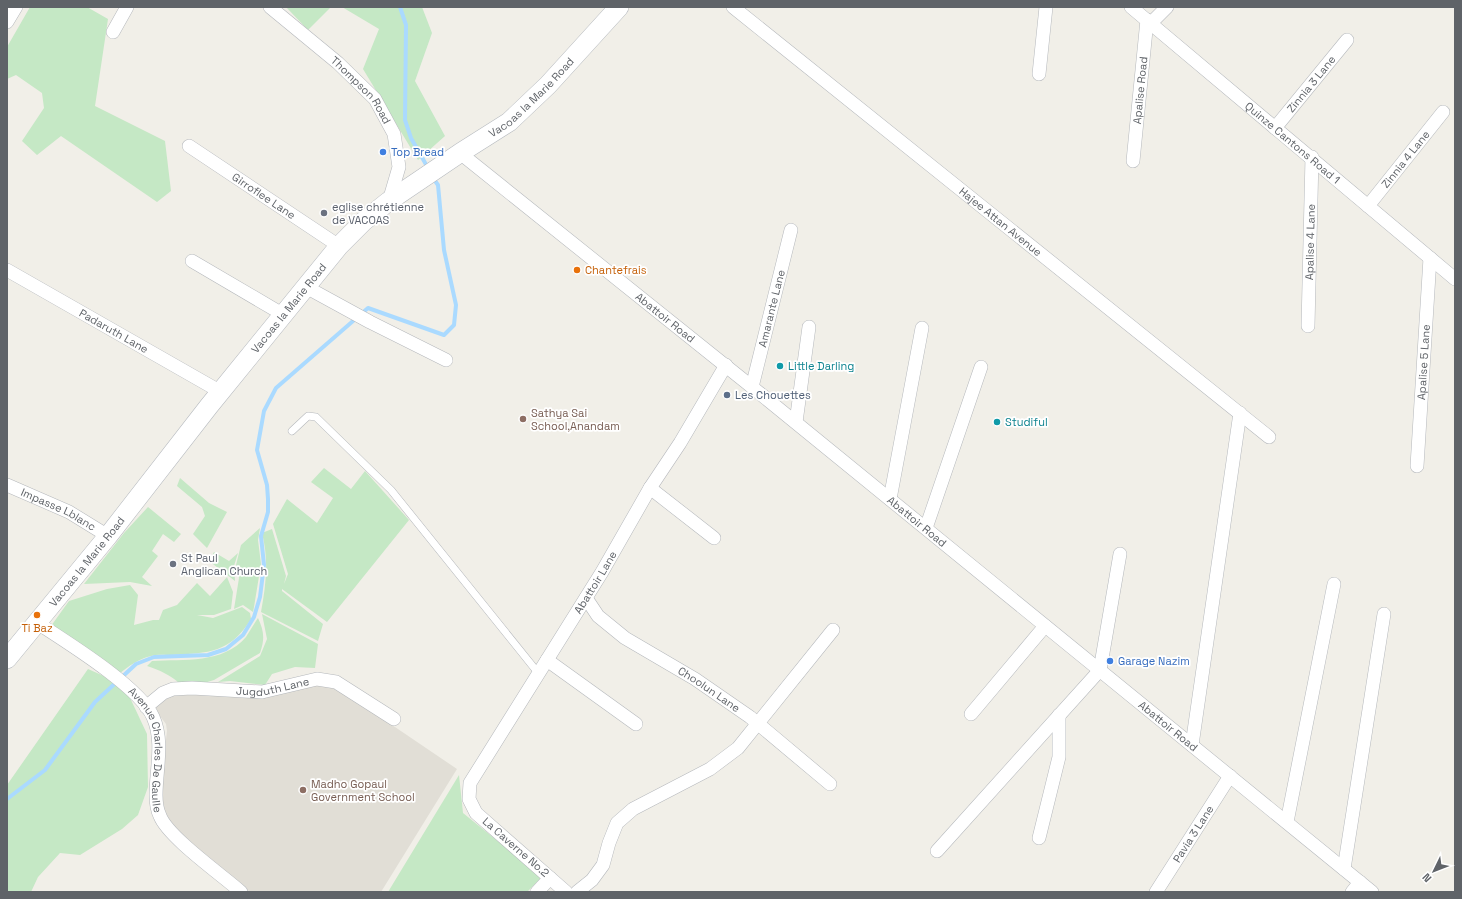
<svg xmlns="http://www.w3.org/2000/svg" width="1462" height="899" viewBox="0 0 1462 899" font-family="'Space Grotesk',sans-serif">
<rect width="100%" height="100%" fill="#f1efe8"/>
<polygon fill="#e1ded6" points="314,685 333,685 457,769 381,892 250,892 183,836 164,813 161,782 167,731 166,724 153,707 173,694"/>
<g fill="#c5e8c5">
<polygon points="30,7 87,7 108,19 95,106 165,141 171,191 157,202 61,136 37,155 22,141 44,108 42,93 16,75 7,79 7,47"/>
<polygon points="286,7 331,7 308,30"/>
<polygon points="342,7 422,7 432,33 415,81 445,136 418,160 363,69 379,29"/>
<path d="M324,468L351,489L365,471L409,520L327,622L282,589V591L323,624L318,641L261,612C266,585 269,560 262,533L272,529L286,576L284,584L288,574L273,524L287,499L317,523L333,498L311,482Z"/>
<polygon points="180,478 209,503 227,512 207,548 193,534 205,516 202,507 177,486"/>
<polygon points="148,507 181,534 174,542 163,534 152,551 158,556 142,577 152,586 130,582 84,584 124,533"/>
<polygon points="260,528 258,540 261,564 254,607 253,612 243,605 234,609 239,578 236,565 241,545"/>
<polygon points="214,552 229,561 238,553 234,566 235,581 209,561"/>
<path d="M227,577L233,592L231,609L214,615H197L213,618L242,607L250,613L251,619C230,653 209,653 172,655C166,655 157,654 151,656C138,659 129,666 119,674L51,626L69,601L107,589L130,585L138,595L134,625L153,620H159L163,610L177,605L197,583L210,596Z"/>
<polygon points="262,614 318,644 315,668 295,667 272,674 265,685 230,681 218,682 260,656 267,639"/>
<path d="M258,618C264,631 265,639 260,653L214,680L204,683L180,684C171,675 159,670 147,666L152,661C184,659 223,664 246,637C250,631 254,624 258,618Z"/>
<polygon points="88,669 124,685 147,734 148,787 138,815 122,829 80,855 60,853 38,877 31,892 7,892 7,785"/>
<polygon points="459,775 463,813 542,877 527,892 388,892"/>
</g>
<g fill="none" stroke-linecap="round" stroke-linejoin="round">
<g stroke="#aadaff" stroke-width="4">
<polyline points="400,7 406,25 405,120 411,138 428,168"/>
<polyline points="7,799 45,770 95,702 136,664 154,657 208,655 226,649 243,635 254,617 260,597 264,565 261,536 268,512 268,499 267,485 257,450 264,411 276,388 368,308 444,335 454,325 456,305 444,250 438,185 433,178"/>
</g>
<g stroke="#b5b8bc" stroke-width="8">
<polyline id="service" points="292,431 308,416 316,417 391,490 539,674"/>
</g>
<g stroke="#b5b8bc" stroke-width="14">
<g id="minor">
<path id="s1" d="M270,7L338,63L375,99L394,134L399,167L389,201"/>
<path id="s2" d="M733,7L1269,437"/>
<path id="s3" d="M1131,7L1455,279"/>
<polyline points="7,22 16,7"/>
<polyline points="1151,23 1167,7"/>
<polyline points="113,32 127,7"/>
<polyline points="1039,74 1046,7"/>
<path id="s4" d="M1275,128L1347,40"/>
<path id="s5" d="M189,146L339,246"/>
<path id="s6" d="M460,153L752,387L1372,892"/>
<path id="s7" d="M1133,161L1147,20"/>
<path id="s8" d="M1368,206L1443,112"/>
<polyline points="192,261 284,315"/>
<path id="s9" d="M7,270L221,392"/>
<polyline points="306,287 370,322 446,360"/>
<path id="s10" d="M1308,326L1312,157"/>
<path id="s11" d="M752,387L791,230"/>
<polyline points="796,422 809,327"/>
<path id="s12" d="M1417,466L1430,258"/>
<path id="s13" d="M7,485L69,512L108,536"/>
<polyline points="650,488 714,538"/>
<polyline points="890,499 922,328"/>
<polyline points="926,528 981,367"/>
<path id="s14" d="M586,598L598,616L625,638L695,679L750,717L830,784"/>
<path id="s15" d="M36,622C65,641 140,687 153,717C164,741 156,770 156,795C156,801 157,810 160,816C168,837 222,875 241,892"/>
<polyline points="547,660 636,724"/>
<path id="s16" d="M146,707L163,693L173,689L192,688L262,692L317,679L336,682L394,719"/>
<polyline points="971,714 1045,626"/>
<polyline points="1192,745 1240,413"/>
<polyline points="1287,822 1334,584"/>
<polyline points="1039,838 1059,757 1059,715"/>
<polyline points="937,851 1100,670 1120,554"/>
<polyline points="1344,869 1384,614"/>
<polyline points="537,892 550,878"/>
<path id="s17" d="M566,892L476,813L469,799L470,783L602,572L650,488L680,443L726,365"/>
<polyline points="577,892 592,880 603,865 609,843 617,823 633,809 710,769 738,748 833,630"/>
<path id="s18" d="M1156,892L1230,776"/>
<polyline points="1352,892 1360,882"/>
</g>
</g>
<g stroke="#b6babf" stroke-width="20">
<g id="secondary">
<path id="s19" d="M7,659L108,536L209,406L339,246L364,221L389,201L460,153L509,122L548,85L619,7"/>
</g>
</g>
<use href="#service" stroke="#fff" stroke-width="7"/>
<use href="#minor" stroke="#fff" stroke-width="13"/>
<use href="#secondary" stroke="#fff" stroke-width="19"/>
</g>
<g fill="#3f7fe0" stroke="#fff" stroke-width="1.5">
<circle cx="383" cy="152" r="4"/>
<circle cx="1110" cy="661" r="4"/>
</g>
<g fill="#6b7280" stroke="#fff" stroke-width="1.5">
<circle cx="324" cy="213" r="4"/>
<circle cx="173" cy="564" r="4"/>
</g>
<g fill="#e8710a" stroke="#fff" stroke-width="1.5">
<circle cx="577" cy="270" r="4"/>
<circle cx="37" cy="615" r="4"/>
</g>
<g fill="#0f9aa8" stroke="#fff" stroke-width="1.5">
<circle cx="780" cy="366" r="4"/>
<circle cx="997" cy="422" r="4"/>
</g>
<circle fill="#5c6f8a" stroke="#fff" stroke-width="1.5" cx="727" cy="395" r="4"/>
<g fill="#8d6e63" stroke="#fff" stroke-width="1.5">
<circle cx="523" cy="419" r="4"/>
<circle cx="303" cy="790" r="4"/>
</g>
<g text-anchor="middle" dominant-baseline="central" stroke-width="3.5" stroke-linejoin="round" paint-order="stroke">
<g font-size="11" fill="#5f6368" stroke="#fff">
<text stroke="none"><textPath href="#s4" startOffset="57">Zinnia 3 Lane</textPath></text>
<text stroke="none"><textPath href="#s7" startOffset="71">Apalise Road</textPath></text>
<text stroke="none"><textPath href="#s1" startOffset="124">Thompson Road</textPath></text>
<text stroke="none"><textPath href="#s19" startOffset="774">Vacoas la Marie Road</textPath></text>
<text stroke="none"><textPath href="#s3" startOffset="211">Quinze Cantons Road 1</textPath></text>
<text stroke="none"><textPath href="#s8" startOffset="60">Zinnia 4 Lane</textPath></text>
<text stroke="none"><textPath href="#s5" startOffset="90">Girroflee Lane</textPath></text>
<text stroke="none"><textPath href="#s2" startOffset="343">Hajee Attan Avenue</textPath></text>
<text stroke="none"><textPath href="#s10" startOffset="84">Apalise 4 Lane</textPath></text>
<text stroke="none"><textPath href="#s19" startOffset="450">Vacoas la Marie Road</textPath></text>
<text stroke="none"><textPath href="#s11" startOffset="81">Amarante Lane</textPath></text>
<text stroke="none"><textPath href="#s6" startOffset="263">Abattoir Road</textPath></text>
<text stroke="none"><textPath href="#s9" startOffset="123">Padaruth Lane</textPath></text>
<text stroke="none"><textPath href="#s12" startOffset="104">Apalise 5 Lane</textPath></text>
<text stroke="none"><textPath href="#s13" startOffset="57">Impasse Lblanc</textPath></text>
<text stroke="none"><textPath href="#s6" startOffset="587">Abattoir Road</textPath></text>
<text stroke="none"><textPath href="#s19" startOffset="126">Vacoas la Marie Road</textPath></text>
<text stroke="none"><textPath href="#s17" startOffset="388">Abattoir Lane</textPath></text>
<text stroke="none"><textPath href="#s16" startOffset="133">Jugduth Lane</textPath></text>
<text stroke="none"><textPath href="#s14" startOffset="155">Choolun Lane</textPath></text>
<text stroke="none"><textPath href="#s6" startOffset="911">Abattoir Road</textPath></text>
<text stroke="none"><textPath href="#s15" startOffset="182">Avenue Charles De Gaulle</textPath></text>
<text stroke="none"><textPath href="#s18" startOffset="69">Pavia 3 Lane</textPath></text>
<text transform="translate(516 847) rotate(41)">La Caverne No.2</text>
</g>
<g font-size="11" fill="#366cbe" stroke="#fff" text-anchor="start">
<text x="391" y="152">Top Bread</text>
<text x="1118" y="661">Garage Nazim</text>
</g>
<g font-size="11" fill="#5b616d" stroke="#fff" text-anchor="start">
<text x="332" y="207">eglise chrétienne<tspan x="332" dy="13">de VACOAS</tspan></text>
<text x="181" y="558">St Paul<tspan x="181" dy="13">Anglican Church</tspan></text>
</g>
<g font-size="11" fill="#c56008" stroke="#fff" text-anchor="start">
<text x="585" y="270">Chantefrais</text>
<text x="37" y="628" text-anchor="middle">Ti Baz</text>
</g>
<g font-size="11" fill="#0d838f" stroke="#fff" text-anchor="start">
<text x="788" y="366">Little Darling</text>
<text x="1005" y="422">Studiful</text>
</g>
<g font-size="11" fill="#4e5e75" stroke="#fff" text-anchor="start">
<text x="735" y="395">Les Chouettes</text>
</g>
<g font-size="11" fill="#785e54" stroke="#fff" text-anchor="start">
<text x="531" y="413">Sathya Sai<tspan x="531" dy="13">School,Anandam</tspan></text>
<text x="311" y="784">Madho Gopaul<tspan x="311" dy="13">Government School</tspan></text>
</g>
</g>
<rect width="1462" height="899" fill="none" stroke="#5f6368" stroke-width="16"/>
<g transform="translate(1434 871) rotate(227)" stroke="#ffffff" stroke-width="3" paint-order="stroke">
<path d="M0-3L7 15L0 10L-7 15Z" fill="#5f6368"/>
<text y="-6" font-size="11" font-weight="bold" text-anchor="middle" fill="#5f6368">N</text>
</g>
</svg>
